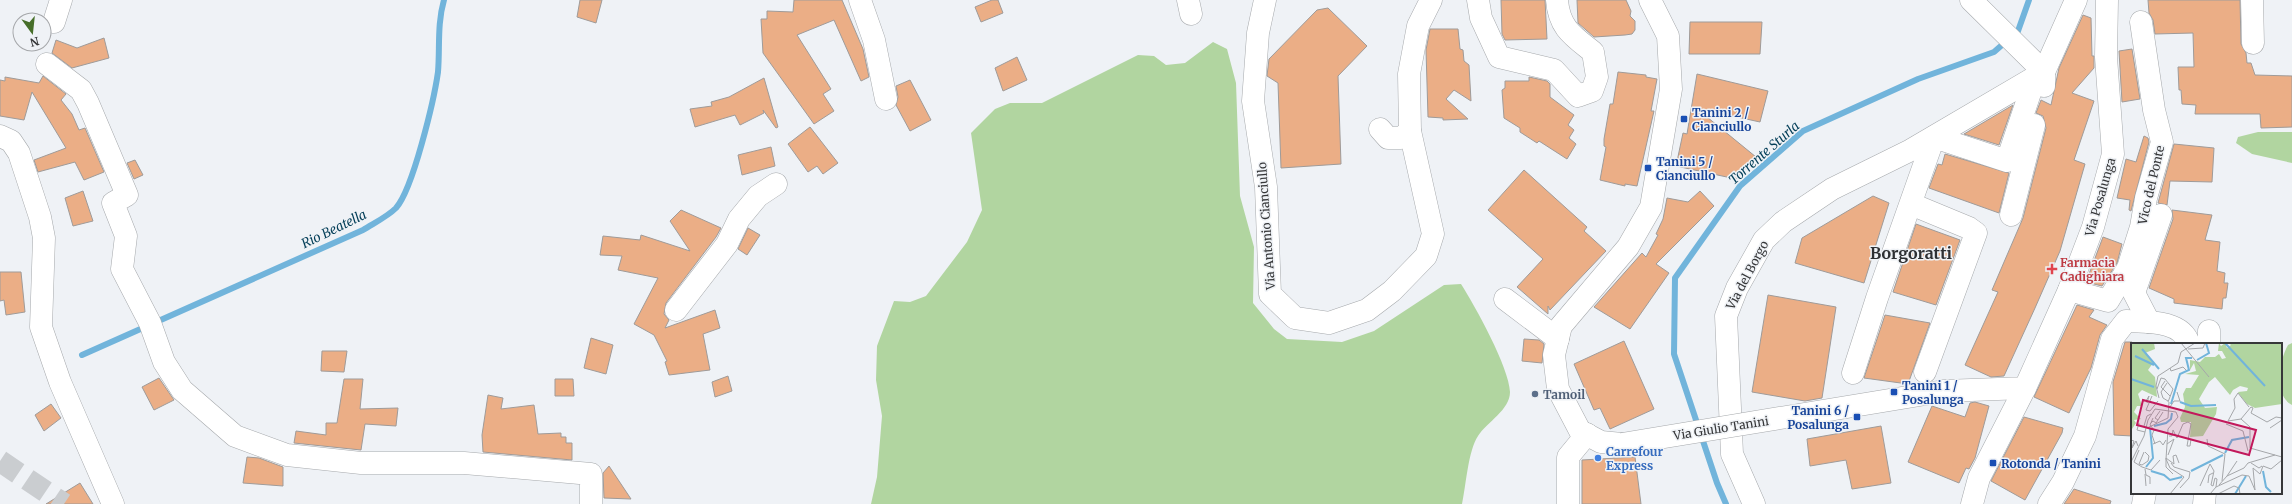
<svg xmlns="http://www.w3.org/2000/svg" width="2292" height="504" viewBox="0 0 2292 504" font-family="Merriweather,serif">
<rect width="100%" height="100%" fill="#eff2f6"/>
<g fill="#b1d5a0">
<path d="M1213,42L1227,49L1236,83L1240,196L1254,247L1253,303L1274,329L1287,339L1342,342L1374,331L1444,285L1461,284C1475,306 1509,367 1510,392C1510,410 1487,422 1478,436C1468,451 1466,486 1462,504H871L877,477L882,416L876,380L877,346L894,301L910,302L926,296L967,242L982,210L971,133L995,109L1010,103H1042L1138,55L1154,56L1166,65L1185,63Z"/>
<polygon points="2258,132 2292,132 2292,163 2252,154 2236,143 2238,137"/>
<path d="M2292,343V405C2273,395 2279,361 2288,345Z"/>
</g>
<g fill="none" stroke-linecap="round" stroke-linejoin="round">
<g stroke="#71b4db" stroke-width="6">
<path d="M82,355L363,230C374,223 387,217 396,208C413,189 434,100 438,72C440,48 437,24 444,0"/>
<polyline points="1726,504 1717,483 1674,354 1675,278 1740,186 1803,131 1918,79 1994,52 2018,31 2029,0"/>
</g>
</g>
<g fill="#ebae86" stroke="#9f9b99">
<polygon points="580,0 602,0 596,23 577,17"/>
<polygon points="794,0 842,0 863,49 869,77 861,81 834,20 797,35 831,89 823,94 834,111 814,124 763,53 761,19 767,19 767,11 793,12"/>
<polygon points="992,0 998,0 1003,13 981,22 975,7"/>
<polygon points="1501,0 1545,0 1547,39 1505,40 1502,34"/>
<polygon points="1577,0 1626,0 1631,11 1630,16 1635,21 1635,30 1632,34 1625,35 1594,37 1578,23"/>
<polygon points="2148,0 2240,0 2241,44 2246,53 2247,63 2251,63 2255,75 2292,76 2292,127 2261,128 2260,114 2195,114 2196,105 2182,104 2181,90 2179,90 2178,67 2194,67 2193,33 2155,34 2153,20 2149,13"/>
<polygon points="1328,8 1367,46 1338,76 1341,164 1281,168 1278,83 1267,76 1269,59 1317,10"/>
<polygon points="2083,15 2091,18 2092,56 2094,56 2094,68 2072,93 2094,101 2074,160 2085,164 2060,251 2035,308 2004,376 1991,377 1965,365 1998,292 1992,290 2023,218 2046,128 2043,116 2036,113 2041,100 2051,105 2059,68"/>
<polygon points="1690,22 1762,22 1760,54 1689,54"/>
<polygon points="1430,29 1458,29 1460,49 1463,50 1464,61 1469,65 1471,101 1454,90 1446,99 1468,119 1443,120 1443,118 1428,117 1426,50"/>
<polygon points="104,38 109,58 72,68 52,53 56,40 77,48"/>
<polygon points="2132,49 2140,99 2122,102 2119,51"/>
<polygon points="1017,57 1027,80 1003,91 995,68"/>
<polygon points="1618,72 1646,75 1646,77 1657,79 1651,111 1654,111 1637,186 1625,184 1625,186 1600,180 1606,147 1604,146 1604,139 1610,104 1613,104"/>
<polygon points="1697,74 1768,91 1760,122 1696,108 1756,157 1736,179 1676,166 1683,133 1687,134"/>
<polygon points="43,76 66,94 61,100 72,114 79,130 85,128 104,172 84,180 75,162 38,172 34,160 66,148 32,92 24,120 0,116 0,80 5,81 5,77 39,83"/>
<polygon points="1529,77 1547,81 1550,84 1550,97 1574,115 1568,125 1574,130 1569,138 1576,144 1567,159 1539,141 1537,143 1520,132 1520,128 1504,118 1502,90 1505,88 1505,81 1529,81"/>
<polygon points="764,78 778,127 776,128 763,110 764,113 740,125 735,115 695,127 690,109 712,106 711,102 729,97"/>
<polygon points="910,80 931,120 910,131 896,105 898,97 896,86"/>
<polygon points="2013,105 1999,145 1964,134"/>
<polygon points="810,127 838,163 823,174 817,166 808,172 788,144"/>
<polygon points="2144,136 2148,138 2149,142 2131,211 2129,210 2130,200 2117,198 2126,159 2136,162"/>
<polygon points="2174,144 2214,148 2212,182 2170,181 2167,205 2158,203"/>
<polygon points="771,147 775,166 742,175 738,155"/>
<polygon points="1945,154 2009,173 1999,213 1929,188 1938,164 1942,165"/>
<polygon points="135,160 143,175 134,179 127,163"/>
<polygon points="1524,170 1587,227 1584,231 1606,251 1550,310 1548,306 1548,314 1517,287 1543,259 1488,210"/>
<polygon points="83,191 93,221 73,226 65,198"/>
<polygon points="1700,191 1714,206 1656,264 1669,273 1630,329 1594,307 1642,253 1646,257 1658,235 1656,234 1663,219 1667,198 1688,202"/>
<polygon points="1873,196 1889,203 1864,283 1795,263 1802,238"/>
<polygon points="681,210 721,228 716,237 666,303 664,314 669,320 665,328 715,310 720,328 703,334 710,370 669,375 665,362 667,361 654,335 634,324 658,278 618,270 622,256 600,255 603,236 640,240 641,235 690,251 670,221"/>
<polygon points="2172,210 2212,215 2205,240 2220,242 2217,271 2225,273 2224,283 2228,283 2226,298 2223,298 2222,309 2174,303 2174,299 2149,288 2173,219"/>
<polygon points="1916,224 1960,240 1936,305 1893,292"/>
<polygon points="748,228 760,235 747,255 738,249"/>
<polygon points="2103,237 2122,244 2117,263 2102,286 2086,282"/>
<polygon points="0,272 21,272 25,312 6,315 4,300 0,301"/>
<polygon points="1768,295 1836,307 1822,398 1805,401 1752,392"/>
<polygon points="2077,305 2094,310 2089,317 2107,325 2100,335 2091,368 2069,413 2034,397"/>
<polygon points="1885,315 1930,323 1908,384 1864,378"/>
<polygon points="591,338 613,345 606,374 584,368"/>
<polygon points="1524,339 1539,340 1544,344 1542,363 1522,361"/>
<polygon points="1624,341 1654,409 1610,429 1600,408 1594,410 1574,364"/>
<polygon points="2125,342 2132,342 2132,436 2114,435 2113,382"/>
<polygon points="322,351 347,351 344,372 321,371"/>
<polygon points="728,376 732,391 715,397 712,382"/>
<polygon points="159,378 174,400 154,410 142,387"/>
<polygon points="344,379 363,379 360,409 398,408 396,426 365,424 361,450 294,443 296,431 326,435 326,423 337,423"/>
<polygon points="555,379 573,379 574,396 555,396"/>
<polygon points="488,395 503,398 501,409 534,405 538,434 561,433 561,437 566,437 566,443 572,443 572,460 483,452 482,435"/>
<polygon points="1975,402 1989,406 1975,458 1969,469 1966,468 1959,483 1908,462 1932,406 1965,417 1970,403"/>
<polygon points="51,404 61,418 44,431 35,415"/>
<polygon points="2024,417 2063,428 2062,433 2025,500 1991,481"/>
<polygon points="1881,426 1891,483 1852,489 1846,460 1810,466 1807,439"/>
<polygon points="247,457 259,458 283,467 283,486 243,483"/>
<polygon points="1635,457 1641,504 1582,504 1582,460"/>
<polygon points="609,466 631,499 604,498 603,473"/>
<polygon points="80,483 93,504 46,504"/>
<polygon points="2074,489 2111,501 2110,504 2064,504"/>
</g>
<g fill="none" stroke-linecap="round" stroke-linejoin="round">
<polyline stroke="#cacdd0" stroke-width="22" stroke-dasharray="22 11" stroke-linecap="butt" points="0,461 64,504"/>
<g stroke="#a6a9ac" stroke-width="23">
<g id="minor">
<polyline points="860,0 874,40 886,99"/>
<polyline points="1188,0 1191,14"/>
<polyline points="1265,0 1258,33 1253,101 1266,187 1270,294 1295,318 1329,323 1367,310 1392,291 1426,256 1433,234 1410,131 1409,74 1418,26 1431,0"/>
<path d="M1478,0L1481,18L1499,57L1554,70L1578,96L1592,91L1597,77L1593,52C1573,36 1559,28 1557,0"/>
<polyline points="1971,0 2044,72 2044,86"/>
<polyline points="2252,0 2253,43"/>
<polyline points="54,22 61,0"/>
<polyline points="47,64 81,90 88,103 127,195 113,203 126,236 122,269 150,323 164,362 182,390 235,436 287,455 361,463 464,463 591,474 591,504"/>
<polyline points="1380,129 1388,138 1401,138 1410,131"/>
<polyline points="1911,204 1969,228 1976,233 1925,372"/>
<polyline points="2011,215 2034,125"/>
<polyline points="2069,290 2108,301 2128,268 2141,227 2146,198 2162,142 2154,110 2141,22"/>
<polyline points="1505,299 1558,339"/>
<polyline points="676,310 727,244 739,219 758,196 776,184"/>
<polyline points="2149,322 2134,293 2161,215"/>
<polyline points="2209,331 2209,344"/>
<polyline points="1853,373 1877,298 1934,137 2007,161 2035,78"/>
<polyline points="1568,504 1568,457 1587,434"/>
<polyline points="1754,504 1732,454 1726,316 1737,288 1764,240 1783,222 1832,189 1911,150 2044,72 2076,0"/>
<polyline points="1972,504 1979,478 2025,388"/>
<path d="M2049,504L2063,482L2085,436L2112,339L2126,321C2147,322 2182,320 2189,344"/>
<polyline points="2143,504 2145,493"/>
<polyline points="2204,504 2205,493"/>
</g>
</g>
<g stroke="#a6a9ac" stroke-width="23">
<g id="major">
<polyline points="0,136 11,141 19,153 40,217 44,238 41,327 60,382 113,504"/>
<polyline points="1944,391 2025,388 2069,290 2093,227 2113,154 2106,57 2107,0"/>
<polyline points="1622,444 1601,442 1580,431 1558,389 1554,355 1561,326 1628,247 1651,207 1671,89 1668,36 1650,0"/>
</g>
</g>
<use href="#minor" stroke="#fff" stroke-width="22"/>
<use href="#major" stroke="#fff" stroke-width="22"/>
<g stroke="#a6a9ac" stroke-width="23" stroke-linecap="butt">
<polyline id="major-bridge" points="1622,444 1944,391"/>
</g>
<use href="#major-bridge" stroke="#fff" stroke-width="22"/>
</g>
<g fill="#1a4fb4" stroke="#eff2f6" stroke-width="1.5">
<rect x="1680" y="115" width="8" height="8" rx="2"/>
<rect x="1644" y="164" width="8" height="8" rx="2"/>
<rect x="1890" y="388" width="8" height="8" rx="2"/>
<rect x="1853" y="413" width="8" height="8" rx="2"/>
<rect x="1989" y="459" width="8" height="8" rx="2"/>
</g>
<path fill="#e0444e" stroke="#eff2f6" stroke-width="1.5" d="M2050 263h4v4h4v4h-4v4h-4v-4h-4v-4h4z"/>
<circle fill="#5c6f8a" stroke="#eff2f6" stroke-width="1.5" cx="1535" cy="394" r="4"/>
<circle fill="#3f7fe0" stroke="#eff2f6" stroke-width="1.5" cx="1598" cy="458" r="4"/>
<g text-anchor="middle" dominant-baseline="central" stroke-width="3" stroke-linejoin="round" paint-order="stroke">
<g font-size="12" font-weight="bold" fill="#164399" stroke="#eff2f6" text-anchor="start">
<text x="1692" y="112">Tanini 2 /<tspan x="1692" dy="14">Cianciullo</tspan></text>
<text x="1656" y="161">Tanini 5 /<tspan x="1656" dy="14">Cianciullo</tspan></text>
<text x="1902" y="385">Tanini 1 /<tspan x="1902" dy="14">Posalunga</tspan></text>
<text x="1849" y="410" text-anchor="end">Tanini 6 /<tspan x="1849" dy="14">Posalunga</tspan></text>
<text x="2001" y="463">Rotonda / Tanini</text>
</g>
<g font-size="12" fill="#363739" stroke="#eff2f6">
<text transform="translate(2151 185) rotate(-77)">Vico del Ponte</text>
<text transform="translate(2100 197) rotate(-74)">Via Posalunga</text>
<text transform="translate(1266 226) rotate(-94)">Via Antonio Cianciullo</text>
<text transform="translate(1747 275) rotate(-62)">Via del Borgo</text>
<text transform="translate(1721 428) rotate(-9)">Via Giulio Tanini</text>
</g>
<g font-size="12" font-weight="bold" fill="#be3a42" stroke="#eff2f6" text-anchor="start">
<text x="2060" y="262">Farmacia<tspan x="2060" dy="14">Cadighiara</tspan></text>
</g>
<g font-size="12" font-weight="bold" fill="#4e5e75" stroke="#eff2f6" text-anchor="start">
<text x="1543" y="394">Tamoil</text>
</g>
<g font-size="12" font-weight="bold" fill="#366cbe" stroke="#eff2f6" text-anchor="start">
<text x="1606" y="451">Carrefour<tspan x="1606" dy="14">Express</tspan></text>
</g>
<g font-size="13" font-style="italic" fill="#033e58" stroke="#eff2f6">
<text transform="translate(1764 153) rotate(-41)">Torrente Sturla</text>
<text transform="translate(334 229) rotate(-26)">Rio Beatella</text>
</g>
<g font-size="16" font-weight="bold" fill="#2e3033" stroke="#eff2f6">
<text x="1911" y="253">Borgoratti</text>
</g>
</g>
<g transform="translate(2131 343)">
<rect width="151" height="151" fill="#eff2f6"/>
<path d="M0,0H23L24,6L14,10L22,20L17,27L24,34L26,54L11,47L7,51L11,63H6L3,69L10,76L3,77L5,80L1,86ZM88,0L90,3L94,0L96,5L100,2L98,0H151V61L124,65L116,61L108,51L107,49L116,48L117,45L109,43L102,47L99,52L84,34L78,39L68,56L74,65L86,64L85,71L72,93L59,94L60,79H50L49,75L54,64L52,51L55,45H60L68,32L54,31L65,28L63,20L59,27V17L69,19L74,14H84L88,11L91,16L95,15L91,8H87Z" fill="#b1d5a0"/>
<path fill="none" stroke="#71b4db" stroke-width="2" d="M94,0L134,43M11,6L28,26M4,13L23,22M66,17L78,10L75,0M0,36L23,44M49,59L60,63L85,62M40,61L49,31L58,27L55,15H61M23,83L35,80L40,76L41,70M94,110L101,97L118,94M15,124L22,115L19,85M20,128L33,132L39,137L51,134M60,128L92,112M132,128L135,144L140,149M104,151L115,133"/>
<path fill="none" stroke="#a5a7aa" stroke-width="1" d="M50,0L78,34M57,6L72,5L74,0M39,25L40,28L52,24L55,27M34,38L30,44L39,53M36,40L30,49L32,55L37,58M26,46L30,35L34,36L42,46L37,59M21,53L15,67L19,68L27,58M28,55L25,43L27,33L47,20L50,9L64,0M15,58L18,53L16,60M39,64L43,58H49L46,49M22,75L19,82L24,88M151,75L145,74L136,79L120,70L122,65L120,64L110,76L119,84V105L151,114M27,77L24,75L29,68M97,78L104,65L103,56L107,50L118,64M97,78L110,76M8,80L6,87L14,89M19,81L22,78L25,80L32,69M95,81L112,88L117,108M13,83L16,73L20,71M16,85L37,75L38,59M139,85L151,77M23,87L21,92L24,101M38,93H41L42,87L46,95L52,81L57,79L60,81L56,103H59L60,96M76,96L77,103L94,111L91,138M0,97L3,98L1,105L5,98L7,103M22,101L29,98L32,102L35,97M36,101L43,96L37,112M8,107L3,119L11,124L20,127L29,117M35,115L43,121L42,113L45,112L48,120M35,115V124L42,131M0,119L13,93L17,77L24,66L45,69L47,74L37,86L35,116L39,125L53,134L39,151M40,120L43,124L59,129L58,135L49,145M120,120L128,125L131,123M8,121L11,122L17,118L18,113L14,109M8,121L13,109M14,126L15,132L19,134V141M14,131L15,143M96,133L106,118M77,140L78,132L82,130M88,142L96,133L113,125L117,120L144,112M69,143L79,121L83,128L80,142L82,143L84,135L86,136L85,144M79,151L85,144L111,132L118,133L124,147L122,125L129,131L132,123L140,126L151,117M87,151L103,143L108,145L109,151"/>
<path fill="#c2185b" fill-opacity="0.15" stroke="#c2185b" stroke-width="2" d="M12,57L125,87L118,112L6,82Z"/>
<rect width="151" height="151" fill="none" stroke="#363739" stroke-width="2"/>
</g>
<g transform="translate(32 32) rotate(165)"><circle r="19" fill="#eff2f6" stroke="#a5a7aa"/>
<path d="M0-3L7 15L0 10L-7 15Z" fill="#466e29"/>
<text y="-6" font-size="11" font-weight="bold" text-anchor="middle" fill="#363739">N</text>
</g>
</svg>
